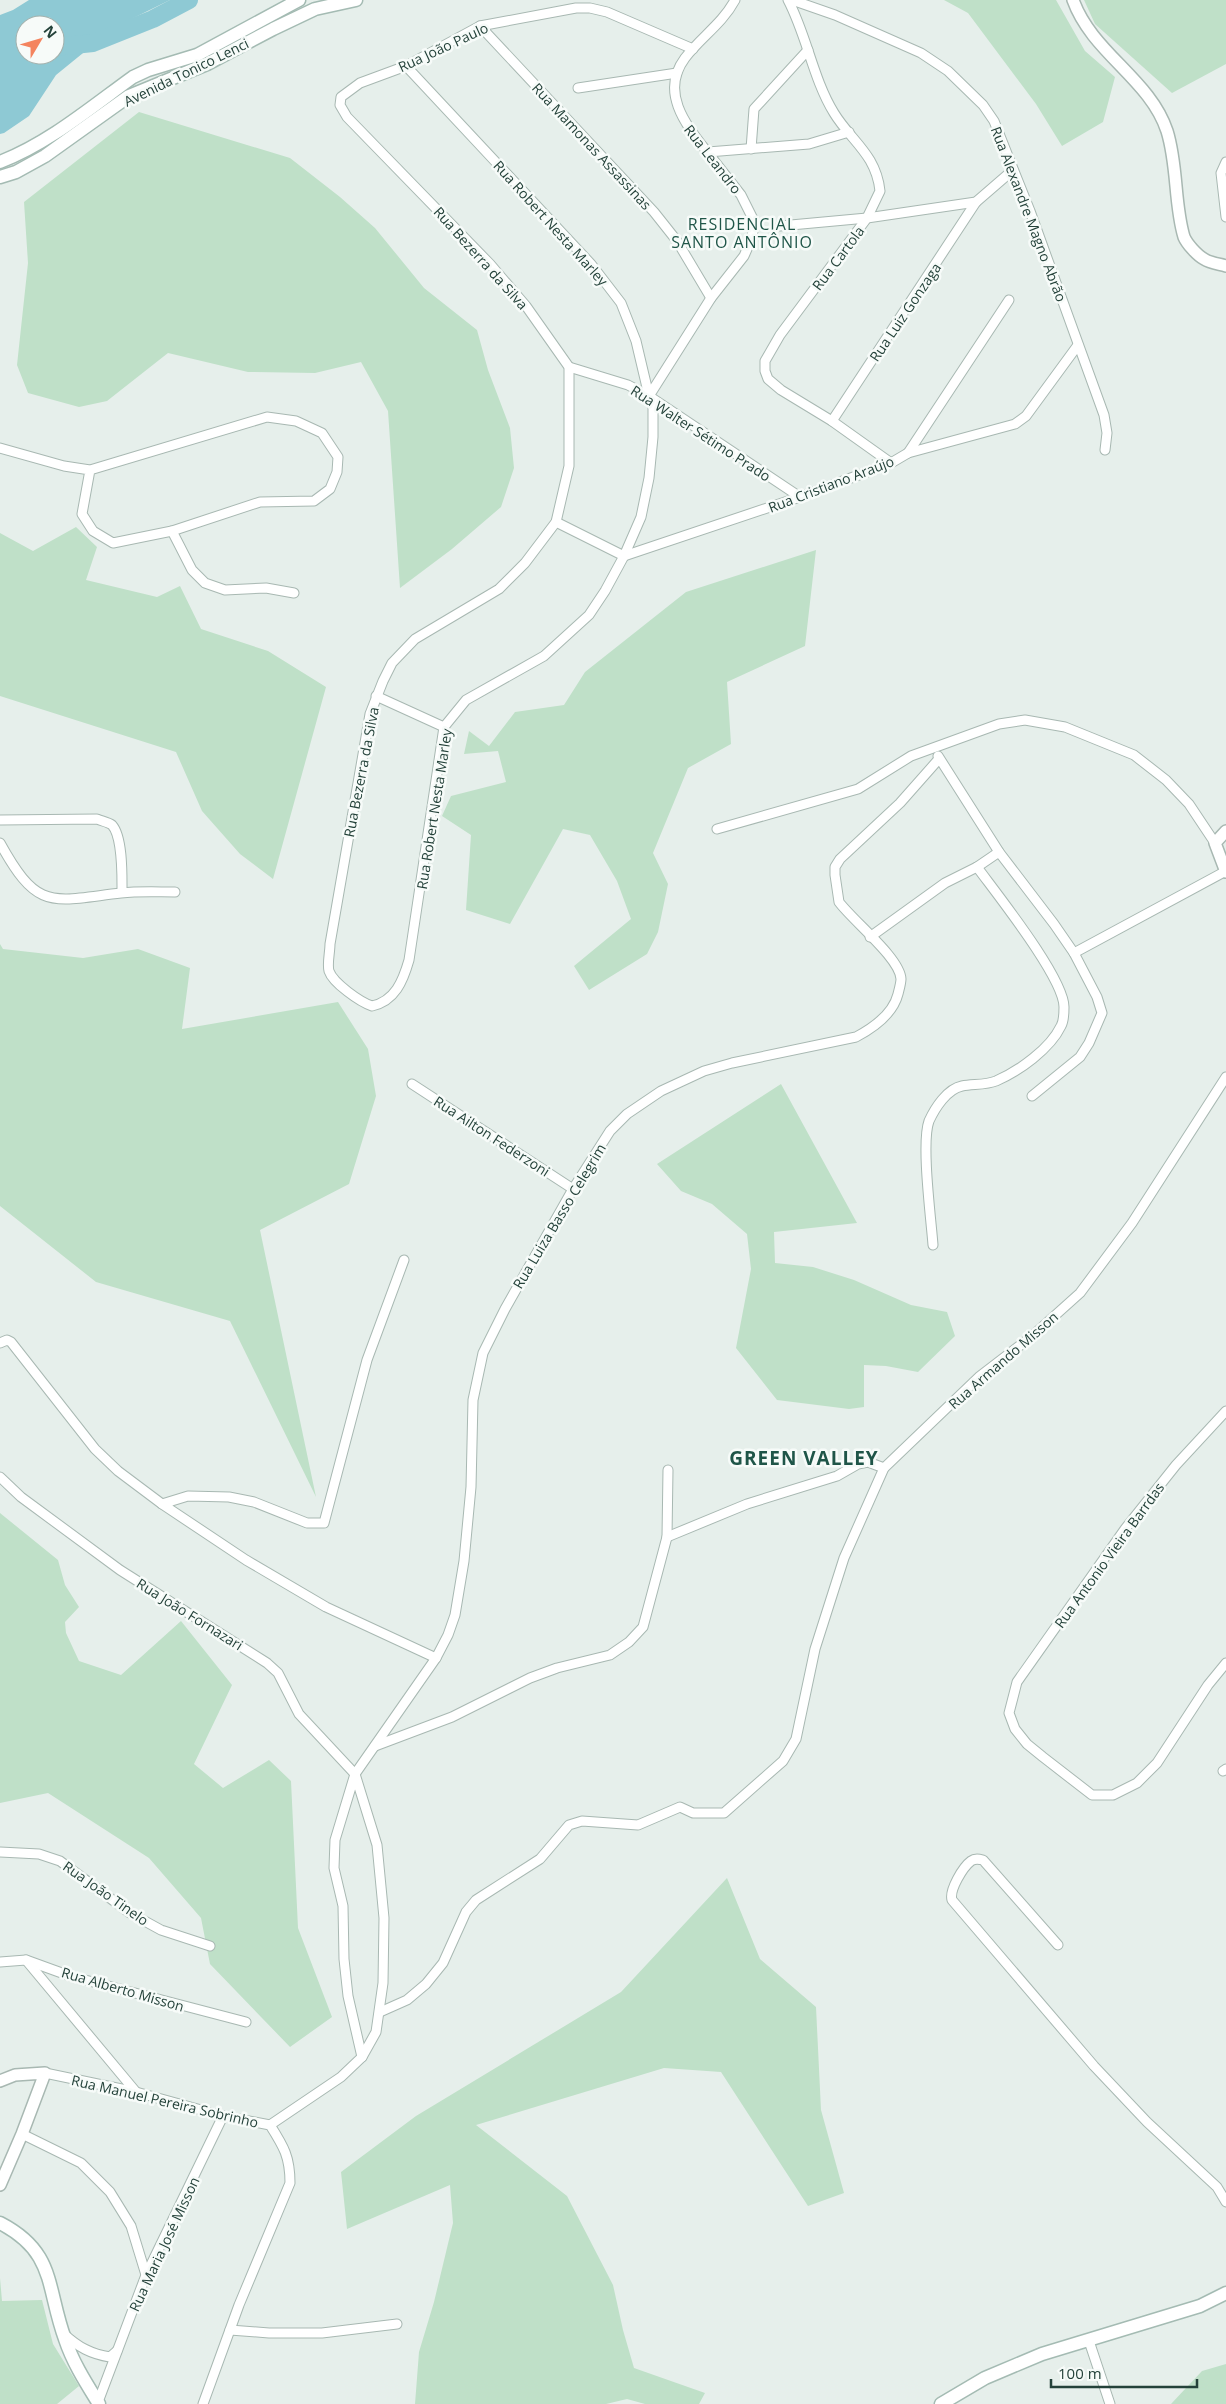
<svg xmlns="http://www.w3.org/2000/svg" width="1226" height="2404" viewBox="0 0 1226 2404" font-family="'Open Sans',sans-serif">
<rect width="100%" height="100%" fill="#e6efeb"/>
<g fill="#bfe0c8">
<polygon points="944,0 1056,0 1085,51 1115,77 1103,122 1062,146 1036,104 968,13"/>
<polygon points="1084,0 1226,0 1226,64 1172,93 1095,24"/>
<polygon points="139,112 290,158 340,197 375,228 424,288 477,330 488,370 510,428 514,468 501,507 452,549 400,588 388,411 361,362 315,373 248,372 168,353 107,401 79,407 28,393 17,365 28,263 24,202"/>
<polygon points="76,527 97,547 86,580 157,597 180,586 201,629 268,651 326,687 273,879 240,854 202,811 176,752 0,696 0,533 33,551"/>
<polygon points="816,550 805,646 727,682 731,744 688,768 653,853 668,884 658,932 647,954 589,990 574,966 631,919 617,881 590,835 563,829 510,924 466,910 471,835 442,816 451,796 506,782 498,751 464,754 469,731 489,746 515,712 564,705 585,672 686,592"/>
<polygon points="0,944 3,949 83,958 138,949 190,968 182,1029 338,1002 368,1049 376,1096 349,1184 260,1230 316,1497 230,1321 96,1282 0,1206"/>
<polygon points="781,1084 857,1223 774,1232 775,1263 813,1267 854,1280 911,1305 947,1312 955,1336 918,1372 886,1366 864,1365 864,1407 849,1409 777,1400 736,1348 751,1269 747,1234 712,1204 681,1191 657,1164"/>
<polygon points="0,1513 58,1560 65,1585 79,1607 65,1622 66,1633 79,1661 121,1675 181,1621 232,1685 194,1764 223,1788 269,1760 291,1781 298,1928 332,2017 290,2047 210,1964 201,1918 149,1858 48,1793 0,1803"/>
<polygon points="727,1878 760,1959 816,2007 821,2110 844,2193 808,2206 721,2072 664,2068 476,2125 567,2196 613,2285 623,2330 634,2368 705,2393 699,2404 645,2404 627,2399 606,2404 415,2404 419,2352 434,2302 453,2223 450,2185 347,2229 341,2172 416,2116 621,1992"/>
<polygon points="0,2278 2,2301 42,2300 53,2344 79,2386 57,2404 0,2404"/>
<polygon points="1226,2364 1226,2404 1171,2404 1202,2371"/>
</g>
<path fill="#8ec9d4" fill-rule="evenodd" d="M29,0H170L115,27L56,75L29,116L4,133L0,134V15L13,10ZM25,25H55V55H25Z"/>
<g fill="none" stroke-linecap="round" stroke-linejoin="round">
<polyline stroke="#8ec9d4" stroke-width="18" points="55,47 93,43 153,19 189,0"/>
<g stroke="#a8b8b2" stroke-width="11">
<g id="minor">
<path d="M788,0C807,36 813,79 834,113C851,141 876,154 880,191L867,218L780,335L765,361V371L768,379L781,390L832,421L891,463"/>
<polyline points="792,0 835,15 921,53 948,71 983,105 994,121 1030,211 1104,415 1107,433 1105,450"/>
<polyline points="480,26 654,212 677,241 711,298"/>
<path d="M406,66L591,264L621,303L636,341L649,396L653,405V437L649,478L641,517L624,556L605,591L589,615L544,656L466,700L444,727L409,960C403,981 395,1001 372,1006C360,1002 333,983 329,971C327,964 330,952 330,944L370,714L383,681L392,663L415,639L499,589L525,563L556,522L569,466V367L526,306L490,264L347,117L340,105L341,97L360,83L406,66L480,26L576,8H590L607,12L693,49"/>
<polyline points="578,88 677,73"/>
<polyline points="751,149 754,109 808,50"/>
<polyline points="708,152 809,144 849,132"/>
<polyline points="1226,162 1221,173 1226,217"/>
<polyline points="780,226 867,218 976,202 1013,170"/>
<polyline points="569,367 628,385 649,396 800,497"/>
<path d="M649,396L711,298L744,256L751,240L754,227L753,219L741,195C730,181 719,167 708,153C687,126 659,93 685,58C701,37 722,24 735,0"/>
<polyline points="832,421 976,202"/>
<polyline points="0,448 64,466 90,470 267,417 296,421 322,433 338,457 337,472 330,489 314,501 260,502 172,531 113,543 93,531 82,514 90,470"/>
<polyline points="908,453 1009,300"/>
<polyline points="556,522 624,556 800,497 891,463 908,453 1015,424 1026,416 1078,345"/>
<polyline points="172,531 192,570 205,583 225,590 266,588 294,593"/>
<polyline points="376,696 444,727"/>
<polyline points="938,756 999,852 1054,924 1074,953 1097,997 1102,1013 1089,1043 1080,1057 1032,1096"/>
<path d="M0,820L97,819C101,821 108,822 112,825C123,837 122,877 122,892"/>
<polyline points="717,829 858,789 911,756 999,724 1025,720 1065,727 1134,755 1166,780 1189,804 1215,843"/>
<path d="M0,843C38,912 51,901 121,893C139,891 157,892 175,892"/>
<polyline points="870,937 945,883 977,867 999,852"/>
<polyline points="1074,953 1226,871"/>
<polyline points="412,1084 573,1189"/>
<path d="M933,1245C931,1218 921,1143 929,1121C935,1108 947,1089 962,1086C973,1084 986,1085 996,1081C1019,1071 1050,1049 1061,1026C1064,1021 1064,1012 1064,1007C1064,978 996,893 977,867"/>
<polyline points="404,1260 367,1360 324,1523 307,1523 254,1502 229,1497 188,1496 162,1504 246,1560 326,1607 436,1658"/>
<polyline points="0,1343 7,1340 11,1342 95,1449 118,1471 162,1504"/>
<polyline points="1226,1411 1176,1465 1125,1529 1017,1682 1009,1713 1015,1729 1027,1744 1043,1757 1092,1795 1113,1795 1137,1783 1157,1763 1208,1685 1226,1663"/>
<polyline points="0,1477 21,1497 120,1570 267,1663 278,1673 299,1714 355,1774 377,1845 384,1918 383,1983 376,2032 362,2057 341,2077 270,2125"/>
<polyline points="667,1537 747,1504 837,1476 858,1464 868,1462 884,1468"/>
<polyline points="375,1746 452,1717 530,1678 557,1668 610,1655 629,1642 643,1627 667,1537 668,1470"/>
<polyline points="1223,1771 1226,1769"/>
<polyline points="0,1852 39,1854 60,1861 130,1913 161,1930 210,1946"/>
<path d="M1058,1945L983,1860C979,1859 975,1858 971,1861C963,1867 949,1890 952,1900L1094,2066L1147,2122L1217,2187L1226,2202"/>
<polyline points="26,1960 136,2092"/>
<polyline points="0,1962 26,1960 70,1976 246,2022"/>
<polyline points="380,2012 407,2000 426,1984 443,1963 466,1912 476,1900 540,1859 569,1825 582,1821 638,1825 680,1807 693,1813 724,1813 783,1761 796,1739 815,1649 844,1558 884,1468 980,1376 1031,1337 1080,1293 1132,1223 1226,1077"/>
<path d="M362,2057L348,1996L344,1959L343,1906L334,1868L335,1840L355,1774L436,1658L448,1635L455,1615L464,1561L471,1487L473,1400L483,1353L505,1309L573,1189L610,1131L627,1114L661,1091L704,1071L732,1063L856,1037C873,1028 893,1014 898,994C899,990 901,983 901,979C900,958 853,921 839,902L835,875V867L840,859L900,803L938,760"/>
<path d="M45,2073L136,2092L223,2116L270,2125C284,2147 290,2157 290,2183L239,2305L203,2404"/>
<polyline points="22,2134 81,2163 110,2192 131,2226 146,2275"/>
<polyline points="230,2330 269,2333 322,2333 397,2324"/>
<path d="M64,2334C78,2347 91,2354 110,2357L117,2351"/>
<polyline points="1089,2341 1110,2404"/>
<polyline points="98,2402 146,2275 223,2116"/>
</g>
</g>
<g stroke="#a8b8b2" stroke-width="14">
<g id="tertiary">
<path d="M1073,0C1092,53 1150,79 1167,131C1178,166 1174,204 1184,237C1187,244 1197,255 1204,259C1210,263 1219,264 1226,266"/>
<polyline points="1226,831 1215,843 1226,872"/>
<polyline points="0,2081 15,2075 45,2073 22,2134 0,2185"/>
</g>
</g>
<g stroke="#a4bbb3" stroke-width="15">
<g id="secondary">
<path d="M0,162C49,143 90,108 133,77L148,70L197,55L299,0"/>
<polyline points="0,177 16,172 45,156 129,96 207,64 273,29 315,9 356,0"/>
<path d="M0,2223C56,2252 46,2287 65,2339C73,2363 86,2383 99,2404"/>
<polyline points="941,2404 985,2378 1042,2354 1200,2306 1226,2293"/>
</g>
</g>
<use href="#minor" stroke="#fff" stroke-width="9"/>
<use href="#tertiary" stroke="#fff" stroke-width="11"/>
<use href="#secondary" stroke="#fff" stroke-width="12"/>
</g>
<g text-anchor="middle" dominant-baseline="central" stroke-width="5" stroke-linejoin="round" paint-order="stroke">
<g font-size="14" fill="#24423a" stroke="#f7fbf9">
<text transform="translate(443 47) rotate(-25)">Rua João Paulo</text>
<text transform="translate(186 72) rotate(-26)">Avenida Tonico Lenci</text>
<text transform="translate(592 146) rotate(47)">Rua Mamonas Assassinas</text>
<text transform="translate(713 159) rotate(52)">Rua Leandro</text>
<text transform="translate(1029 214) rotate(69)">Rua Alexandre Magno Abrão</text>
<text transform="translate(551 223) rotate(48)">Rua Robert Nesta Marley</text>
<text transform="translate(481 258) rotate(48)">Rua Bezerra da Silva</text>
<text transform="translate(838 258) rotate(-53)">Rua Cartola</text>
<text transform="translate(905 312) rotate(-56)">Rua Luiz Gonzaga</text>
<text transform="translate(701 433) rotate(33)">Rua Walter Sétimo Prado</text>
<text transform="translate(831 484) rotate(-21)">Rua Cristiano Araújo</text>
<text transform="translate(361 772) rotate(-79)">Rua Bezerra da Silva</text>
<text transform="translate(434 809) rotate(-81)">Rua Robert Nesta Marley</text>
<text transform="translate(492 1136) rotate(33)">Rua Ailton Federzoni</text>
<text transform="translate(559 1216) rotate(-59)">Rua Luiza Basso Celegrim</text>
<text transform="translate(1003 1360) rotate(-41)">Rua Armando Misson</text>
<text transform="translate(1109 1555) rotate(-54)">Rua Antonio Vieira Barrdas</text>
<text transform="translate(190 1614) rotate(32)">Rua João Fornazari</text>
<text transform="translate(106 1893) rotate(35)">Rua João Tinelo</text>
<text transform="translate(123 1989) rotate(16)">Rua Alberto Misson</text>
<text transform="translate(165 2101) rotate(13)">Rua Manuel Pereira Sobrinho</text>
<text transform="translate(164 2244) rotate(-65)">Rua Maria José Misson</text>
</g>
<g font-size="16" letter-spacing="1" fill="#1f5548" stroke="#f7fbf9">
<text x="742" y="224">RESIDENCIAL<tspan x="742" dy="18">SANTO ANTÔNIO</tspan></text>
</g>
<g font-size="19" font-weight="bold" letter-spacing="1" fill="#1f5548" stroke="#f7fbf9">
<text x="804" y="1458">GREEN VALLEY</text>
</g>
</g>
<g transform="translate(40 40) rotate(52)"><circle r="24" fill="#f7fbf9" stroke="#a3b1ad"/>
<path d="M0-4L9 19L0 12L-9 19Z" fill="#f4845f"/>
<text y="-8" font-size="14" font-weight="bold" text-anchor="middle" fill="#24423a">N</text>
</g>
<path d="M1051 2379v8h146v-8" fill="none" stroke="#24423a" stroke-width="2.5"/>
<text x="1058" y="2379" font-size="15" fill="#24423a" stroke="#f7fbf9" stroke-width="4" paint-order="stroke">100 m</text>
</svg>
